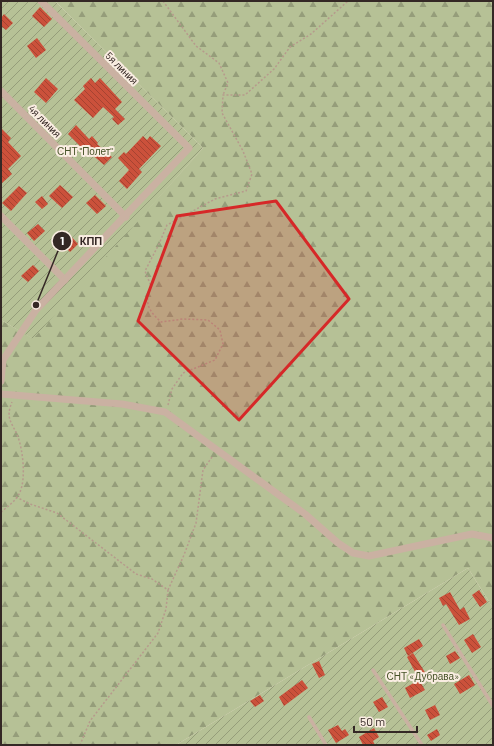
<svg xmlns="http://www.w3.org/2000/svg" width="494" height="746" viewBox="0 0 494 746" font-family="Barlow,sans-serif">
<defs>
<pattern id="forest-firs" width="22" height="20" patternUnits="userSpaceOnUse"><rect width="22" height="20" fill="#b6c196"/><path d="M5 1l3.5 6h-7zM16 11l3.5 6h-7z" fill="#959d7a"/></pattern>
<pattern id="garden-furrows" width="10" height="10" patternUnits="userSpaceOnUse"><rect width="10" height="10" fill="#b6c196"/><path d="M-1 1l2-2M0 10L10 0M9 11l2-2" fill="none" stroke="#959d7a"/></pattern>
<pattern id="building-back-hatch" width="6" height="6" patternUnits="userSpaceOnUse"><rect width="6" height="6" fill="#cb513b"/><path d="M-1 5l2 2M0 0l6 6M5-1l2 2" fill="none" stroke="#a64331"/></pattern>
</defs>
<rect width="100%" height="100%" fill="#f2e2d6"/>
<polygon fill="url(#forest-firs)" points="55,1 493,1 493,608 468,568 176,745 1,745 1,320 32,338 203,148"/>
<g fill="url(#garden-furrows)">
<polygon points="1,1 55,1 203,148 33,339 1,320"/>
<polygon points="468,568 493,608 493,745 176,745"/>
</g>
<g fill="url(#building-back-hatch)">
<polygon points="40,7 52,19 44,27 32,16"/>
<polygon points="4,14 13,23 6,30 1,26 1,18"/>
<polygon points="37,38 46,50 36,58 27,46"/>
<polygon points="46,78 58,89 46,103 34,92"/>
<polygon points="91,78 95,83 100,78 122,102 115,109 125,119 118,125 112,119 114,117 103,107 93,118 74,100 85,89 83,86"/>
<polygon points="76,125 89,139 92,136 98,143 97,144 112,157 104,165 89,152 87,153 68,134"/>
<polygon points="1,128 11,138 8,142 21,156 8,169 12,174 1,184"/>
<polygon points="143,136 147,140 150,136 161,146 139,169 142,172 127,189 119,181 129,170 118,158 124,152 126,154"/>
<polygon points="60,185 73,197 62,208 49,196"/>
<polygon points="19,186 27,193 11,211 2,203"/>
<polygon points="95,195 106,206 97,214 86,203"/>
<polygon points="42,196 48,204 42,209 35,202"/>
<polygon points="38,224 45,231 34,241 27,233"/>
<polygon points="69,234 78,244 70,252 61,243"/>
<polygon points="33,265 39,271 28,282 21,276"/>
<polygon points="479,590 487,602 480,607 472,595"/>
<polygon points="450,592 460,610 464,607 470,619 459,625 446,604 443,606 439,598"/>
<polygon points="473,634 481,647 472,653 464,640"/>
<polygon points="419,639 423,646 408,656 404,648"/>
<polygon points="455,651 460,658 450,664 446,656"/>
<polygon points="413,653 426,674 418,677 407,657"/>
<polygon points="319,661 325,675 319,678 312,664"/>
<polygon points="469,675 475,685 460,694 454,684"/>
<polygon points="302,680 308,688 284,706 279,697"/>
<polygon points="419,680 425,690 410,698 405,688"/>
<polygon points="260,695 264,701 255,707 250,701"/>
<polygon points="382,697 388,707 379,712 373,702"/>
<polygon points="435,705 440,715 430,720 425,710"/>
<polygon points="338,725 342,731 345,729 349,735 336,743 328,730"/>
<polygon points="374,728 379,737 373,741 375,745 363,745 359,737"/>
<polygon points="437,729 440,735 431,741 427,735"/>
</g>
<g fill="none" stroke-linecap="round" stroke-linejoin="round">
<g stroke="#b69a8c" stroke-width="1.5" stroke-dasharray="2 2" stroke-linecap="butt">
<polyline points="163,1 196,46 219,63 228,83 223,95"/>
<path d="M168,405L172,389L183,373L215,360L223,344L220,330L208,320L183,319L161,322C148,310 144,303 151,286L145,271L159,244L167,225L215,199L246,191L252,174L243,151L222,113L223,95H245L274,69L290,47L311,34L348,1"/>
<polyline points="16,497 30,504 57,513 136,574 152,579 168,590 166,609 158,633 90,721 80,745"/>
<path d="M1,512C7,507 17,500 20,492C26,478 23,451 18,437C12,422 5,419 12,402"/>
<polyline points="168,590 184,555 196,523 203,470 212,457"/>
</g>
<g stroke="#cab1a2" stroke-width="3.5">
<polyline points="443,625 493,706"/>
<polyline points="373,670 422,745"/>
<polyline points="309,717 326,745"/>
</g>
<g stroke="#cab1a2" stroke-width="7">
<polyline points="1,91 126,217"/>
<polyline points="1,216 65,280"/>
<polyline points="1,381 3,360 36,310 189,148 41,1"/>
<polyline points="1,394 122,404 165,412 305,514 338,543 353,553 369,556 472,534 493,538"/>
</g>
</g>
<path fill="#d62828" fill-opacity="0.2" stroke="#d62828" stroke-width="3" stroke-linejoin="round" d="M276,201L349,299L239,420L138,321L177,216Z"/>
<g text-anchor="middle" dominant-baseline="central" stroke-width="4" stroke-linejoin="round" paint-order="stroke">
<g font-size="10" fill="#342825" stroke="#faede2">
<text transform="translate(122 68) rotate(45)">5я линия</text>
<text transform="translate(45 121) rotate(45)">4я линия</text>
</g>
<g font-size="10" fill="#475328" stroke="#faede2">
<text x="85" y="151">СНТ "Полет"</text>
<text x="423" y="676">СНТ «Дубрава»</text>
</g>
</g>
<path fill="none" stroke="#342825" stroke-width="1.5" d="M36 305L62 241"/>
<g fill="#342825" stroke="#faede2" stroke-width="1.5">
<circle cx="36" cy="305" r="4"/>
<circle cx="62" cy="241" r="10"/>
</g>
<g font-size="12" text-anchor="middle" font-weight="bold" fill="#fff">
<text x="62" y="245">1</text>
</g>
<g font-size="11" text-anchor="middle" font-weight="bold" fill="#342825" stroke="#faede2" stroke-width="4" stroke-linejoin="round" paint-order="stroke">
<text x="91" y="245">КПП</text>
</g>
<rect width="494" height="746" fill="none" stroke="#342825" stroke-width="4"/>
<path d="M354 726v6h63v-6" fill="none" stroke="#342825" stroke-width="2"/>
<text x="360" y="726" font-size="12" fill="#342825" stroke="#faede2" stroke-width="3" paint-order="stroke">50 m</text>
</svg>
